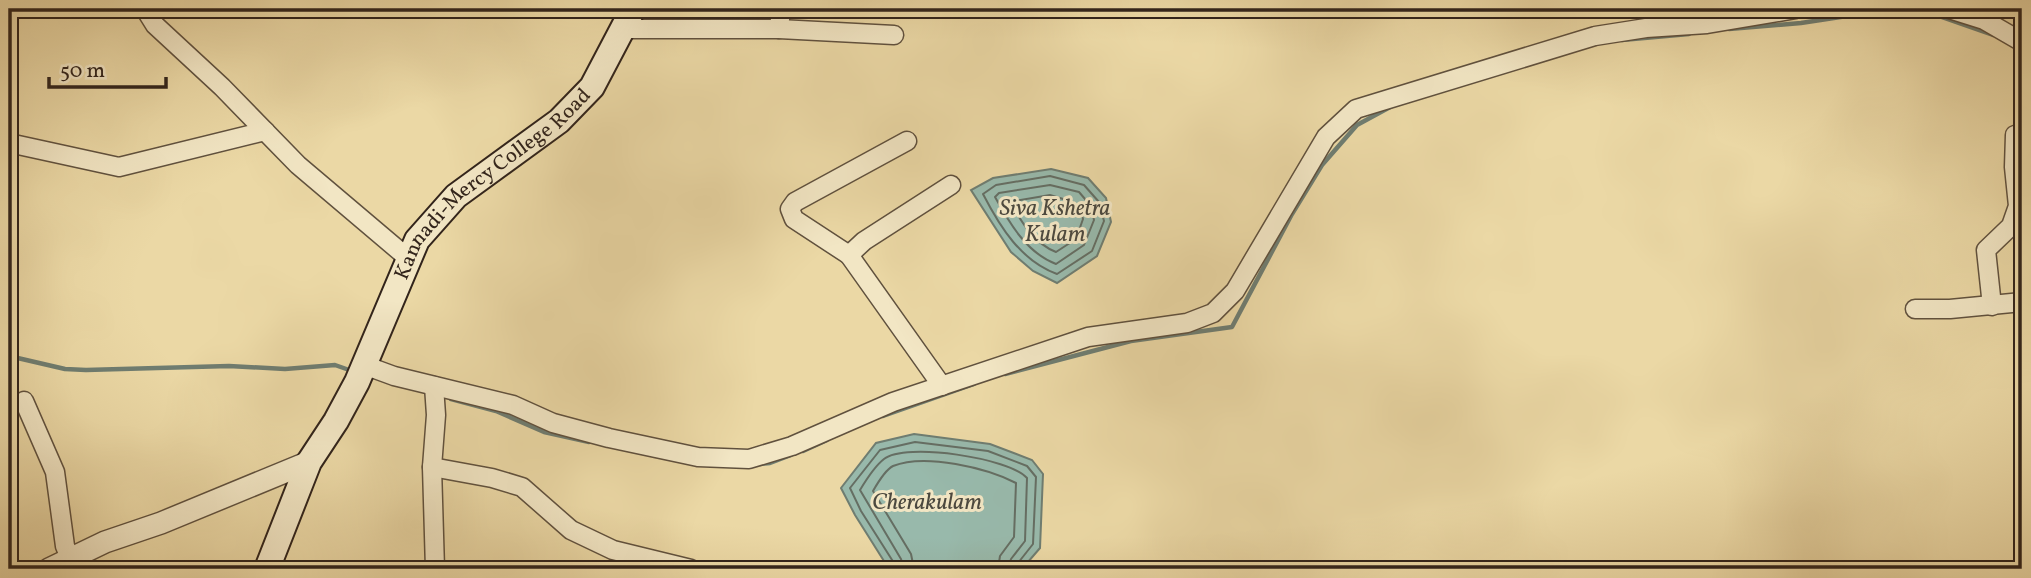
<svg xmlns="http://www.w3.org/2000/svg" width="2031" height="578" viewBox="0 0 2031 578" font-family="Vollkorn,serif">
<rect width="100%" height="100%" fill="#ebd8a5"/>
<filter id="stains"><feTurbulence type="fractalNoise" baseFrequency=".00286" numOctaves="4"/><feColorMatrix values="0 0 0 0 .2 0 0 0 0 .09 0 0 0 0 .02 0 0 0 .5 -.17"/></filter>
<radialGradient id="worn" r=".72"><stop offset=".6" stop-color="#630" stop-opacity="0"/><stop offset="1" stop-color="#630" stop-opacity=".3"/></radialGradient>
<g fill="#98b9ab" stroke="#6f7d71" stroke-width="2">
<polygon points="1051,169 1088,178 1106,198 1111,222 1097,256 1057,283 1033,271 1011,252 971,190 993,178"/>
<polygon points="914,434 990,444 1032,460 1043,474 1040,548 1022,569 889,569 855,515 841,488 876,443"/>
</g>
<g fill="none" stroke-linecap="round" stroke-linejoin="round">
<g stroke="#656e63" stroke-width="2">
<path d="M1050,176L1084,185L1099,202L1104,221L1092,251L1057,274C1021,261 1000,227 983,194L996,185Z"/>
<path d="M1050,185L1079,192L1091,206L1094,220L1084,245L1056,264C1027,253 1010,224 995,197L999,193Z"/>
<path d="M1050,195L1073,202L1081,211L1083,219L1076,239L1056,252C1035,244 1022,223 1012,205L1015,201Z"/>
<polyline points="895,569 894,563 861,511 850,488 880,450 915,442 988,451 1027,466 1036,477 1033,544 1018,563 1017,569"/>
<path d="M904,569L901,559L860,490C866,480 875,466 884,459C905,442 1010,458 1027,478L1025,541L1011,559L1008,569"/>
<path d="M914,569L911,554L873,491C877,484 885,470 893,466C925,453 987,468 1016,483L1014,537L1000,556L998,569"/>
</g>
<g stroke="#6f7d71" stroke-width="4.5">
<polyline points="1899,9 1933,14 1993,35"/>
<polyline points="1729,29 1801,23 1893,9"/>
<polyline points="1622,40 1689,34"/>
<polyline points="9,356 65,369 86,370 229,366 285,369 335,365 352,371"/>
<polyline points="1005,374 1131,341 1232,327 1292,214 1322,165 1357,125 1392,106"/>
<polyline points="451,399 496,411 544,432 589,442"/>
<polyline points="883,416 974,384"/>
<polyline points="803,451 827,440"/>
<polyline points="760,464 770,463 791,455"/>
</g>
<g stroke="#60513e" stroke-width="21">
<g id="minor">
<polyline points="145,9 155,25 222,87 298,165 409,259"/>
<polyline points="1949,9 1984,20 2022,42"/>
<polyline points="624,29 779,29 894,35"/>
<polyline points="779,29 781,9"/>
<polyline points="9,143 119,167 265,131"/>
<polyline points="849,255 794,219 790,209 795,202 907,141"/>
<polyline points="1992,306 1986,250 2011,226 2018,206 2014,167 2015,135 2022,133"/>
<polyline points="1915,309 1950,309 2022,302"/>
<polyline points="364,365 394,376 513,405 553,423 609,438 698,457 749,459 792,446 893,402 1088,337 1187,323 1213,313 1235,291 1326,137 1356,109 1595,36 1646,28 1707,24 1796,9"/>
<polyline points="434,386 436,415 432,467 492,478 522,487 571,530 613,550 691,569"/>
<polyline points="942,386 849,255 864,241 951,185"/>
<polyline points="24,401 55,472 65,546 70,558"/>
<polyline points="432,467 435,569"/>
</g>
</g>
<g stroke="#60513e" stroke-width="24">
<polyline id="tertiary" points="49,569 105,542 161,523 309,462"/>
</g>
<g stroke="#32241b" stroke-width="28">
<g id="secondary">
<path id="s1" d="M267,569L309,462L336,421L357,382L417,240L456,196L559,121L592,87L633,9"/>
</g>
</g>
<use href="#minor" stroke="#f2e6c4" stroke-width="18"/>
<use href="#tertiary" stroke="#f2e6c4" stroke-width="21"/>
<use href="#secondary" stroke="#f2e6c4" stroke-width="24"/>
</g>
<g text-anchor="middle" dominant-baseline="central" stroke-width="6" stroke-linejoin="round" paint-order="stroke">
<g font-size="21" fill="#32241b" stroke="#f2e6c4">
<text stroke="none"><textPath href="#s1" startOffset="455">Kannadi-Mercy College Road</textPath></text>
</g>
<g font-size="23" font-style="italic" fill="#4c493f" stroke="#f2e6c4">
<text x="1055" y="209">Siva Kshetra<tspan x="1055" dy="26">Kulam</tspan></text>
<text x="927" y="503">Cherakulam</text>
</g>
</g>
<rect width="2031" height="578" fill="none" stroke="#ebd8a5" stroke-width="35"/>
<rect x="10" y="10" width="2010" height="557" fill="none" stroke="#32241b" stroke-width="3.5"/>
<rect x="18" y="18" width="1996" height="543" fill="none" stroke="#32241b" stroke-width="2"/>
<path d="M49 77v10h117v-10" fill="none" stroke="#32241b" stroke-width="3.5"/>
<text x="60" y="77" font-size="21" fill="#32241b" stroke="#f2e6c4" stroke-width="5" paint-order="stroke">50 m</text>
<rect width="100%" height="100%" filter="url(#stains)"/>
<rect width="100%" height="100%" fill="url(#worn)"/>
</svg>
